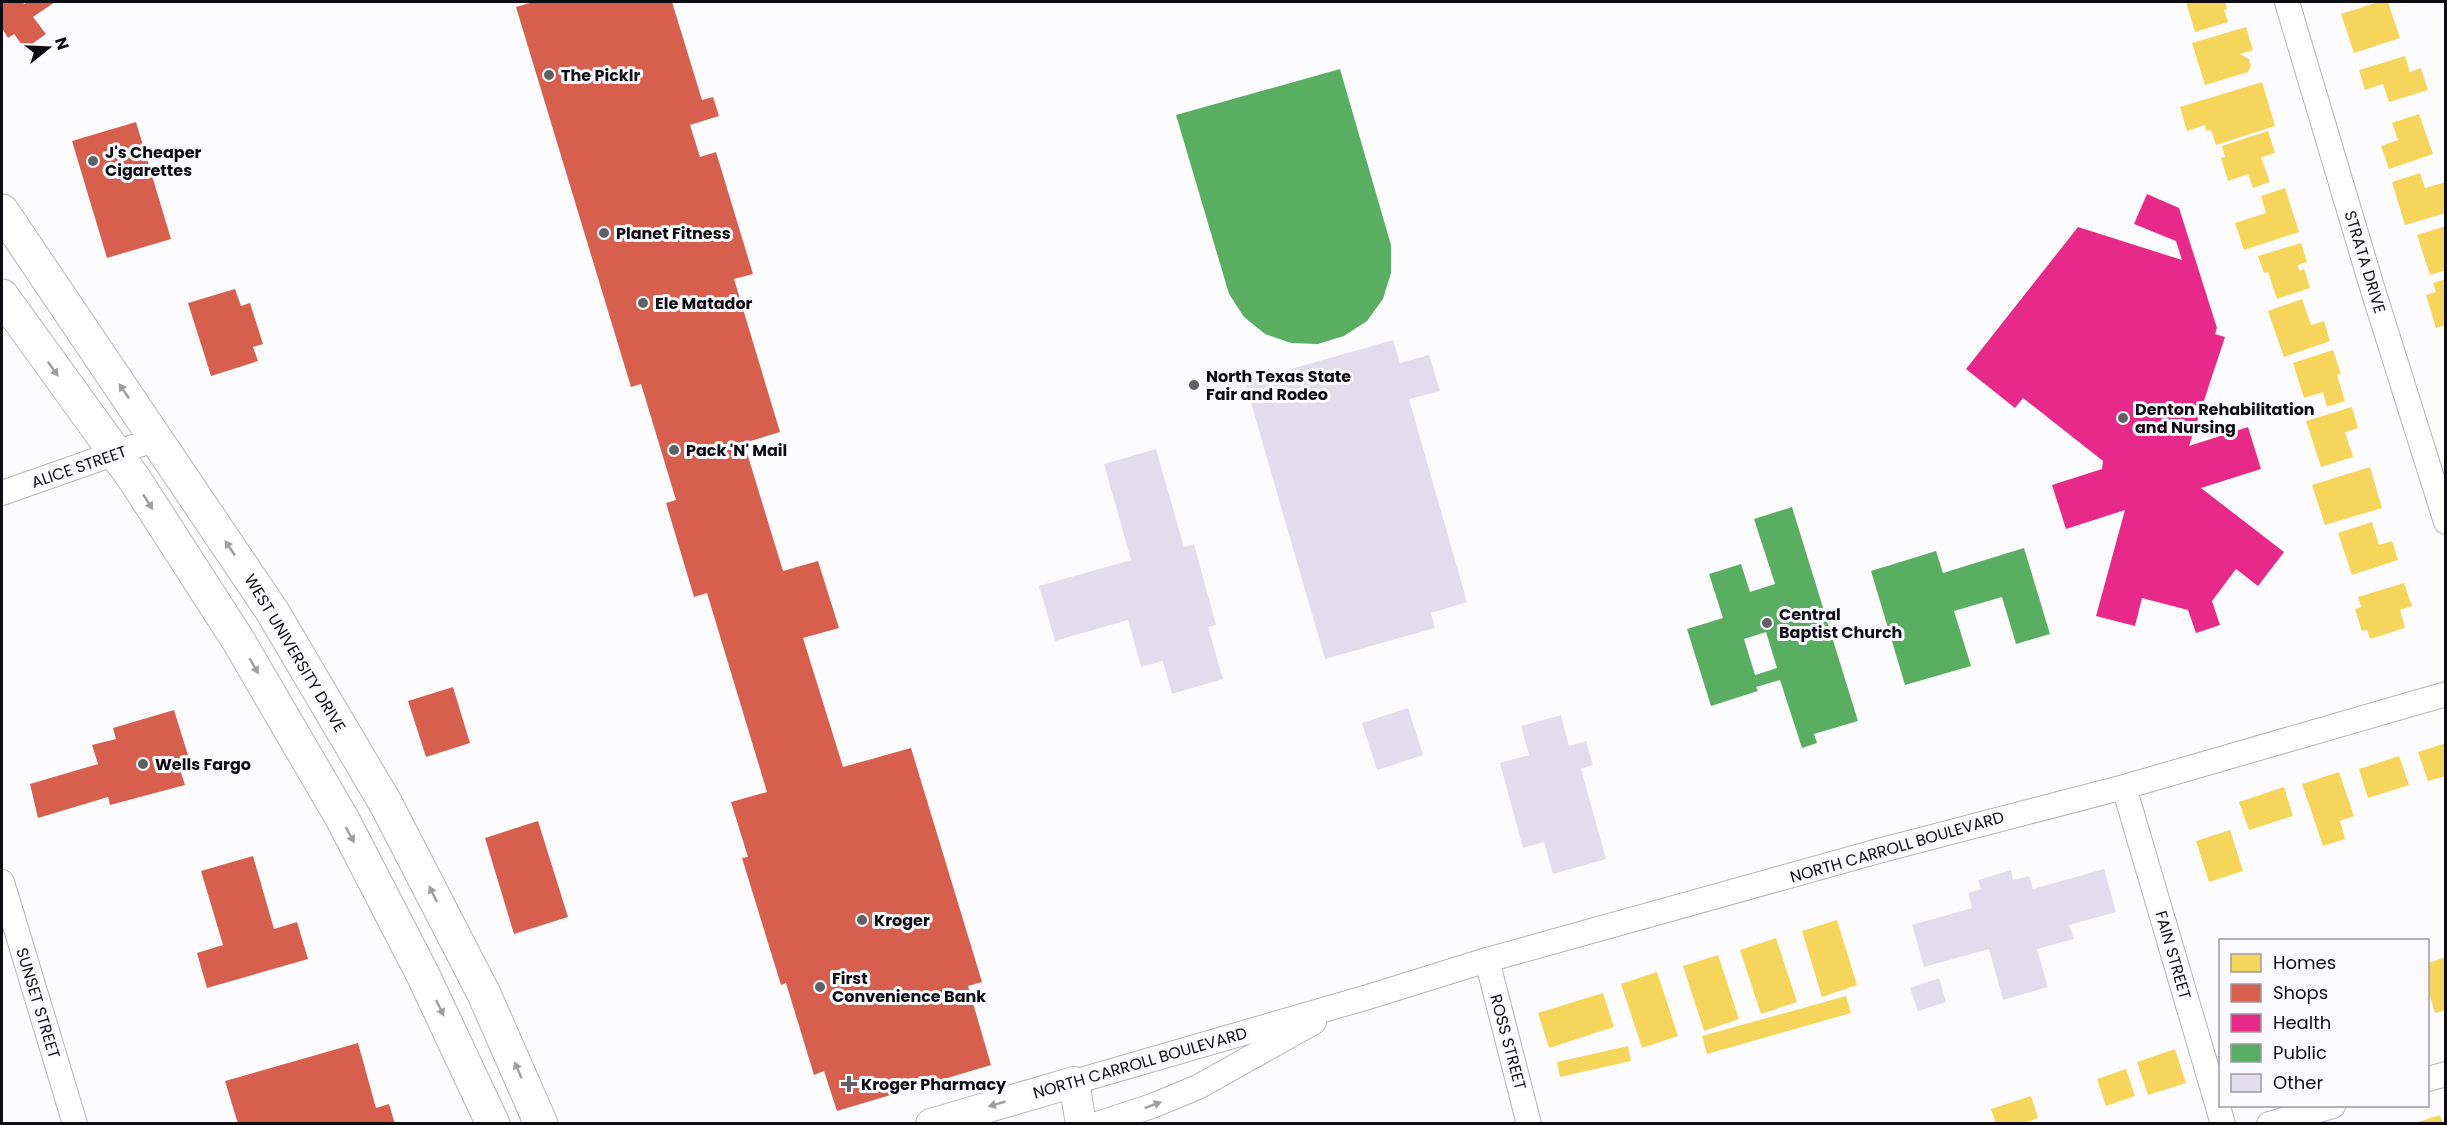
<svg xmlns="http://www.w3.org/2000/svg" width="2447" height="1125" viewBox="0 0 2447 1125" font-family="Poppins,sans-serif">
<rect width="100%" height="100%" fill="#fcfbfd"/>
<g fill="#f6d55c">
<polygon points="2186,2 2225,2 2227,9 2224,10 2228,22 2195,32"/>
<polygon points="2379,2 2388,2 2400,38 2354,53 2341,14"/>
<polygon points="2246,27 2253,50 2240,54 2249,59 2251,66 2248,72 2205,85 2192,43"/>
<polygon points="2405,56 2410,72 2421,68 2428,90 2389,102 2383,84 2365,90 2359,70"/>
<polygon points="2262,82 2275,126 2216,145 2211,130 2206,131 2205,125 2187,131 2180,107"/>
<polygon points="2419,114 2433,154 2389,169 2381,146 2398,140 2392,123"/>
<polygon points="2268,131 2275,153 2261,157 2270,182 2253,188 2248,174 2228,181 2221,158 2225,157 2222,146"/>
<polygon points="2420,173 2425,188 2446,182 2446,213 2405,225 2392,182"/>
<polygon points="2285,188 2299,232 2244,250 2235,223 2266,213 2261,196"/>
<polygon points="2446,226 2446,270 2430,275 2417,235"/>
<polygon points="2301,243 2307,262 2298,265 2299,271 2304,269 2310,288 2277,299 2268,272 2264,273 2258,256"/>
<polygon points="2446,279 2446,325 2436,328 2426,295 2436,292 2433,283"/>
<polygon points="2302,299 2311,325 2324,321 2330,341 2284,357 2268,311"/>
<polygon points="2333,350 2341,374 2337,375 2345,401 2327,407 2323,392 2304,398 2293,363"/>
<polygon points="2352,407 2358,428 2345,432 2353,457 2321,467 2306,421"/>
<polygon points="2370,467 2382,508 2325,525 2312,485"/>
<polygon points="2372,522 2379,545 2392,541 2398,560 2352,575 2338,533"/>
<polygon points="2404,583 2412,606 2400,610 2405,628 2370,639 2367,630 2362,631 2355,609 2361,607 2358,597"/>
<polygon points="2446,743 2446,776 2428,781 2418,752"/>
<polygon points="2399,756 2409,785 2368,798 2359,769"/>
<polygon points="2339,772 2354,816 2340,821 2345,839 2323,846 2302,784"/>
<polygon points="2284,787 2293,816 2249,830 2239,802"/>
<polygon points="2230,830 2243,871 2209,882 2196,841"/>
<polygon points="1837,920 1857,985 1822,997 1802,931"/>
<polygon points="1776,938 1797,1002 1761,1014 1740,950"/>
<polygon points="1718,955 1739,1019 1704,1031 1683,966"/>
<polygon points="2446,957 2446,1010 2435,1013 2428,990 2428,963"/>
<polygon points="1657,972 1678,1036 1642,1048 1621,984"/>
<polygon points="1603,993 1614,1027 1549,1048 1538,1013"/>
<polygon points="1846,996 1851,1013 1707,1054 1702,1036"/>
<polygon points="1628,1046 1631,1061 1560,1077 1557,1062"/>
<polygon points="2175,1049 2186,1083 2148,1095 2137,1062"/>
<polygon points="2126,1069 2135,1096 2106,1106 2097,1079"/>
<polygon points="2031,1096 2038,1118 2021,1124 1996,1124 1991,1109"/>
<polygon points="2440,1115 2443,1124 2415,1124 2415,1123"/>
</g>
<g fill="#d6604d">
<polygon points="2,2 23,2 24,4 27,2 55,2 33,17 46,34 25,49 14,34 8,38 2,28"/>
<polygon points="533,2 672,2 702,100 713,97 719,116 690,125 700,157 716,152 753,274 734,279 780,432 744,443 783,571 818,561 839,628 803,638 843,767 911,748 982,982 968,986 991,1065 837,1111 824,1071 814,1075 786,983 781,985 742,858 748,857 731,802 767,792 707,593 694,597 666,503 676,500 641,384 631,387 516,7"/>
<polygon points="136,122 171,239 107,258 72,141"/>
<polygon points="235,289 241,306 250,303 263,344 253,347 258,361 211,376 188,303"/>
<polygon points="453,687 470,743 426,757 408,701"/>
<polygon points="174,710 191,765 180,769 185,785 110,805 108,797 38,818 30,784 98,764 92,745 116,739 113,728"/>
<polygon points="538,821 568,917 514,934 485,838"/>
<polygon points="253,856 274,929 297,922 308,959 207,988 197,953 223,945 201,871"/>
<polygon points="358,1043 376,1108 389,1104 395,1124 238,1124 225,1081"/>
</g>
<polygon fill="#e7298a" points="2147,194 2179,208 2217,328 2215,334 2225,337 2189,446 2248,427 2261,469 2201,488 2284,552 2258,586 2236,569 2212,601 2220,625 2196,633 2188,610 2142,598 2135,626 2096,616 2125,510 2066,529 2052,485 2102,469 2103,461 2023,398 2015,408 1966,369 2078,227 2182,260 2176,241 2134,224"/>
<g fill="#5aae61" fill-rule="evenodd">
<polygon points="1340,69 1391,245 1391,273 1383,299 1367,321 1344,336 1318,344 1291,343 1265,334 1244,317 1229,294 1176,115"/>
<path d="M1792,507L1858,721L1814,734L1817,743L1802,748L1780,680L1756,687L1758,691L1711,706L1687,629L1723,618L1709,574L1741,564L1750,592L1775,584L1754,519ZM1766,632L1777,668L1755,675L1744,639Z"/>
<polygon points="2024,548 2050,634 2016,644 2002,597 1954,611 1971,666 1905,685 1871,571 1936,551 1943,573"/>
</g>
<g fill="#e2dded">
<polygon points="1393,340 1400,363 1429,355 1440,391 1409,399 1467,602 1431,613 1435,628 1325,659 1245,382"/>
<polygon points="1156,449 1184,547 1194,544 1216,625 1208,627 1223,679 1172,694 1163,661 1141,667 1128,620 1055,641 1039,586 1131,560 1104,464"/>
<polygon points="1408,708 1423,755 1377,770 1362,723"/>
<polygon points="1561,715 1569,746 1586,741 1593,765 1581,769 1606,859 1553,874 1544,842 1523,848 1500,763 1529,755 1521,726"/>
<polygon points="2104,869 2116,912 2069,925 2074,939 2037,949 2048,987 2003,1000 1989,949 1924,967 1912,925 1972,908 1968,893 1981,889 1978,880 2011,870 2013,880 2029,876 2033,889"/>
<polygon points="1939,978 1946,1002 1918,1011 1910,988"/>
</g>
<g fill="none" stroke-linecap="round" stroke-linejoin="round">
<g stroke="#b6b4b8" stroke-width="26">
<g id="minor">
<polyline points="2287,2 2372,287 2446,522"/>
<polyline points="2,493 156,439"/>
<polyline points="2124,787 2223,1124"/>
<polyline points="2,882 75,1124"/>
<polyline points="1487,960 1529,1124"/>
<polyline points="2428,1079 2446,1074"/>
<polyline points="1074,1082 1368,997 1487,960 1882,850 2124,787 2446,694"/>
<polyline points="1097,1124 1152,1106 1198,1087 1314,1022"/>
<polyline points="2269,1124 2333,1106"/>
</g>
</g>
<g stroke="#b6b4b8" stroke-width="32">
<polyline id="tertiary" points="931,1124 1074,1082 1081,1124"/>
</g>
<g stroke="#b6b4b8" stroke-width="35">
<g id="primary">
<polyline points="2,211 272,611 386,804 484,994 541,1124"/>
<polyline points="2,296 135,480 238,640 343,820 423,975 493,1124"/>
</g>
</g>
<use href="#minor" stroke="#fffeff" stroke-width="24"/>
<use href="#tertiary" stroke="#fffeff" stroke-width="30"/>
<use href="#primary" stroke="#fffeff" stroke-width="33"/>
</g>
<defs><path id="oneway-solid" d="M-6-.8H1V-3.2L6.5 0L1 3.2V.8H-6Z" transform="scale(1.5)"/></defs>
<g fill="#9f9ea1">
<use href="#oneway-solid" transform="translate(53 369) rotate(55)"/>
<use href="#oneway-solid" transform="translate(124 391) rotate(-124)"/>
<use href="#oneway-solid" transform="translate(148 502) rotate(57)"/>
<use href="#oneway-solid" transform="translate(230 548) rotate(-124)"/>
<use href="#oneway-solid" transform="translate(254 666) rotate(60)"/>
<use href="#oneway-solid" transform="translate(350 835) rotate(62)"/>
<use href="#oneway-solid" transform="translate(433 894) rotate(-117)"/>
<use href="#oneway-solid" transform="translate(440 1008) rotate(64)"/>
<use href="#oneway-solid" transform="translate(518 1070) rotate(-114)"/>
<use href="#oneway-solid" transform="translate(997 1104) rotate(164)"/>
<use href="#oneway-solid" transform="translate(1153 1105) rotate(-20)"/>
</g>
<g fill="#616065" stroke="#fbfafe" stroke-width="2">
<circle cx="549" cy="75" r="6"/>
<circle cx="93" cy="161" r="6"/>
<circle cx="604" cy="233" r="6"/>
<circle cx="643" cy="303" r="6"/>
<circle cx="1194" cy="385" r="6"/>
<circle cx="2123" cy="418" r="6"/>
<circle cx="674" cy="450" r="6"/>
<circle cx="1767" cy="623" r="6"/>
<circle cx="143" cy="764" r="6"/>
<circle cx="862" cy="920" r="6"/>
<circle cx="820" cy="987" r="6"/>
<path d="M846 1075h6v6h6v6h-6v6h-6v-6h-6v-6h6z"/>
</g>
<g text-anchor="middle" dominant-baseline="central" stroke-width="6" stroke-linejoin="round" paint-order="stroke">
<g font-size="16" font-weight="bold" fill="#0e0d13" stroke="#fbfafe" text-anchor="start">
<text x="561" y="75">The Picklr</text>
<text x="105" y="152">J's Cheaper<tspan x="105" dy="18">Cigarettes</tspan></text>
<text x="616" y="233">Planet Fitness</text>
<text x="655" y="303">Ele Matador</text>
<text x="1206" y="376">North Texas State<tspan x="1206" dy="18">Fair and Rodeo</tspan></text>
<text x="2135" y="409">Denton Rehabilitation<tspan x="2135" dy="18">and Nursing</tspan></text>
<text x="686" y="450">Pack 'N' Mail</text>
<text x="1779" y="614">Central<tspan x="1779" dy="18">Baptist Church</tspan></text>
<text x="155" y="764">Wells Fargo</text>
<text x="874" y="920">Kroger</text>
<text x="832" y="978">First<tspan x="832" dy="18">Convenience Bank</tspan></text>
<text x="861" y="1084">Kroger Pharmacy</text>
</g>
<g font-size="16" fill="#0e0d13" stroke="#fbfafe">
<text transform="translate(2365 262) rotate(73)">STRATA DRIVE</text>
<text transform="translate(79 467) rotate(-19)">ALICE STREET</text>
<text transform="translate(295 653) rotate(59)">WEST UNIVERSITY DRIVE</text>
<text transform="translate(1897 847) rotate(-16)">NORTH CARROLL BOULEVARD</text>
<text transform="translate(2173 955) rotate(74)">FAIN STREET</text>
<text transform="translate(38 1003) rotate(73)">SUNSET STREET</text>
<text transform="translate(1508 1042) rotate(75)">ROSS STREET</text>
<text transform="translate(1140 1063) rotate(-16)">NORTH CARROLL BOULEVARD</text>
</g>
</g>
<rect width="2447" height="1125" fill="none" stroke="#0e0d13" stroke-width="6"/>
<rect x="2219" y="939" width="210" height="168" fill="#fbfafe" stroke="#9c9ba0" stroke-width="1.5"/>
<rect x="2231" y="954" width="30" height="18" fill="#f6d55c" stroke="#9c9ba0" stroke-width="1.5"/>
<text x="2273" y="969" font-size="18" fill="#0e0d13">Homes</text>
<rect x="2231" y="984" width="30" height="18" fill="#d6604d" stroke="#9c9ba0" stroke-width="1.5"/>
<text x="2273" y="999" font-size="18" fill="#0e0d13">Shops</text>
<rect x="2231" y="1014" width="30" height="18" fill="#e7298a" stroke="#9c9ba0" stroke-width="1.5"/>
<text x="2273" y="1029" font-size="18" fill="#0e0d13">Health</text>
<rect x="2231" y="1044" width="30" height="18" fill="#5aae61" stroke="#9c9ba0" stroke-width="1.5"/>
<text x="2273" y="1059" font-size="18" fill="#0e0d13">Public</text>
<rect x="2231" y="1074" width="30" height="18" fill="#e2dded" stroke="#9c9ba0" stroke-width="1.5"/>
<text x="2273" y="1089" font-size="18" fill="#0e0d13">Other</text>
<g transform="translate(48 48) rotate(72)" stroke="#fbfafe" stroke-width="4.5" paint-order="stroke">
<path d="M0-4.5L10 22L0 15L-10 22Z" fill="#0e0d13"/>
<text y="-9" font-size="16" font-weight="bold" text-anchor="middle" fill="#0e0d13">N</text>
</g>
</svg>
